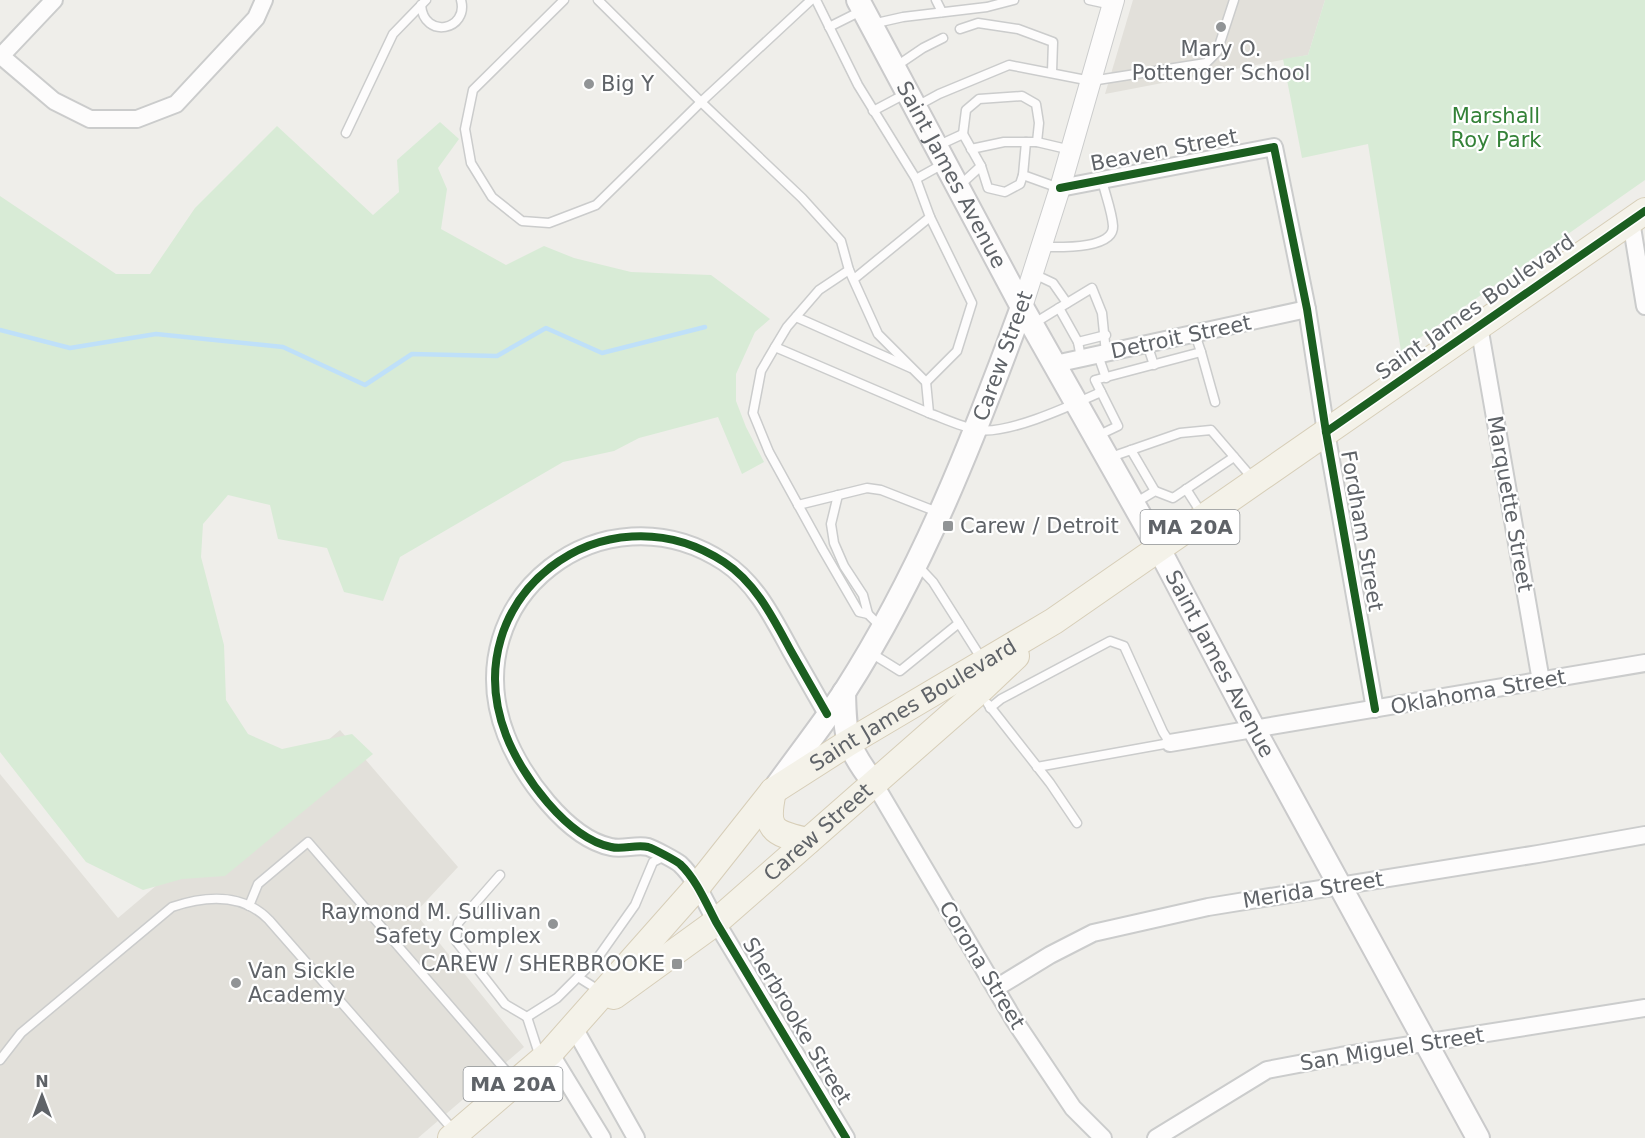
<svg xmlns="http://www.w3.org/2000/svg" width="1645" height="1138" viewBox="0 0 1645 1138" font-family="'DejaVu Sans',sans-serif">
<rect width="100%" height="100%" fill="#efeeea"/>
<g fill="#e2e0da">
<polygon points="1133,0 1325,0 1308,55 1105,94"/>
<polygon points="340,730 458,867 415,913 524,1047 418,1138 0,1138 0,774 118,918"/>
</g>
<g fill="#d8ebd6">
<polygon points="1325,0 1645,0 1645,180 1401,351 1368,144 1302,158 1283,59 1308,55"/>
<polygon points="440,122 459,139 438,168 447,189 441,229 506,265 544,246 574,258 631,272 711,275 770,319 755,332 736,374 736,401 746,427 764,462 742,474 718,417 639,438 614,451 563,462 400,557 383,601 344,592 327,548 278,539 270,505 228,495 203,524 201,557 224,645 226,700 248,734 282,749 352,734 373,754 225,876 182,879 143,890 86,862 0,752 0,196 116,274 150,274 195,208 277,126 373,215 399,192 397,160"/>
</g>
<g fill="none" stroke-linecap="round" stroke-linejoin="round">
<polyline stroke="#bfe0f9" stroke-width="4.5" points="0,330 70,348 156,334 283,347 365,385 412,354 497,356 546,328 602,353 705,327"/>
<g stroke="#cbcccc" stroke-width="11">
<g id="service">
<polyline points="564,0 473,90 465,129 471,163 492,197 522,221 549,223 596,205 701,102 811,0"/>
<path d="M598,0L701,102L802,198L841,241L849,270L878,334L926,382L929,413C945,419 962,427 978,430C1008,435 1072,405 1101,392L1118,426L1097,436"/>
<polyline points="816,0 858,85 916,179 943,164"/>
<polyline points="936,0 942,12"/>
<polyline points="1089,0 1112,5"/>
<path d="M421,5C424,40 469,30 461,0"/>
<polyline points="872,24 903,17 987,7 1014,0"/>
<polyline points="829,27 861,11"/>
<polyline points="960,29 978,23 1018,29 1053,42 1052,72"/>
<polyline points="895,67 923,48 943,38"/>
<polyline points="917,106 939,94 1009,65 1091,81 1206,63 1217,52 1234,0"/>
<polyline points="873,111 907,93"/>
<polyline points="346,133 393,34 426,0"/>
<polyline points="963,134 966,110 979,99 1022,96 1036,104 1039,123 1037,142"/>
<polyline points="1026,142 1023,175 1059,188"/>
<polyline points="937,146 963,134 981,166 958,187"/>
<polyline points="971,149 1004,142 1037,142 1071,150"/>
<polyline points="981,166 988,188 1005,192 1020,184 1023,175"/>
<path d="M1042,247C1057,247 1114,250 1113,226C1112,211 1105,194 1102,180"/>
<polyline points="1034,274 1053,283 1067,303"/>
<polyline points="854,279 930,217 916,179"/>
<polyline points="1059,308 1092,288 1102,313 1106,353"/>
<polyline points="796,317 911,368"/>
<polyline points="1033,324 1059,308 1078,342 1081,358"/>
<polyline points="1078,342 1106,335"/>
<polyline points="1147,344 1154,365"/>
<polyline points="775,347 787,327 819,290 849,270"/>
<polyline points="1201,352 1215,402"/>
<polyline points="1098,355 1106,378"/>
<polyline points="926,382 957,351 972,303 930,217"/>
<polyline points="1101,392 1095,380 1201,352 1195,334"/>
<polyline points="1131,450 1155,491"/>
<polyline points="1108,458 1180,433 1211,430 1254,480"/>
<polyline points="1186,489 1202,514"/>
<polyline points="838,495 831,524 834,543 844,566 863,595 868,614"/>
<polyline points="1135,503 1155,491 1173,498 1234,457"/>
<polyline points="798,505 867,488 881,490 940,513"/>
<polyline points="918,566 933,582 959,623"/>
<polyline points="881,627 868,614 859,612 823,550 769,452 753,413 761,371 775,347 929,413"/>
<polyline points="871,653 900,671 959,623 983,661"/>
<polyline points="988,704 1050,783 1077,823"/>
<polyline points="990,708 1001,699 1110,641 1124,646 1163,732 1170,743 1037,767"/>
<polyline points="500,875 458,923 456,941 505,1004 527,1017 557,998 599,956 635,905 653,862 665,856"/>
<polyline points="249,906 258,884 308,842 513,1079"/>
<polyline points="578,977 600,991"/>
<polyline points="527,1017 540,1057"/>
<path d="M0,1060L21,1033L172,907C205,896 243,893 269,920L455,1132"/>
</g>
</g>
<g stroke="#cbcccc" stroke-width="20">
<g id="minor">
<polyline points="0,55 54,101 90,119 137,119 176,104 256,18 264,0"/>
<polyline points="1,56 54,0"/>
<polyline points="1060,188 1274,147 1307,309 1326,432 1375,709"/>
<polyline points="1631,221 1645,306"/>
<polyline points="1479,326 1541,681"/>
<polyline points="1055,364 1307,309"/>
<path d="M827,714C815,693 803,672 791,651C773,618 756,583 724,562C604,483 453,598 506,735C521,775 567,838 611,847C623,850 636,844 648,847C654,849 675,860 680,864C696,879 706,903 716,922L846,1138"/>
<polyline points="1170,743 1645,663"/>
<polyline points="874,783 1014,1020 1073,1108 1103,1138"/>
<polyline points="996,988 1050,955 1093,933 1208,907 1538,854 1645,835"/>
<polyline points="573,1026 636,1138"/>
<polyline points="550,1053 602,1138"/>
<polyline points="1156,1138 1267,1070 1341,1056 1645,1008"/>
</g>
</g>
<g stroke="#cbcccc" stroke-width="22">
<polyline id="tertiary" points="1022,307 1060,188 1114,0"/>
</g>
<g stroke="#cacacb" stroke-width="26">
<g id="secondary">
<path id="s1" d="M858,0L1022,307L1159,549L1254,729L1478,1138"/>
<path d="M844,692C845,736 846,747 874,783"/>
<path d="M775,788C798,756 823,724 845,691C922,571 973,440 1022,307"/>
</g>
</g>
<g stroke="#d7ceb8" stroke-width="28">
<g id="primary">
<path d="M773,791C765,829 771,833 808,841"/>
<path id="s2" d="M614,996L716,922L978,692L1016,656"/>
<path id="s3" d="M451,1138L550,1053L697,887L773,791L848,743L1054,621L1645,211"/>
</g>
</g>
<use href="#service" stroke="#fdfcfc" stroke-width="8"/>
<use href="#minor" stroke="#fdfcfc" stroke-width="16"/>
<use href="#tertiary" stroke="#fdfcfc" stroke-width="20"/>
<use href="#secondary" stroke="#fdfcfc" stroke-width="22"/>
<use href="#primary" stroke="#f4f2e9" stroke-width="26"/>
<g stroke="#fff" stroke-width="11">
<g id="cycleway">
<polyline points="1060,188 1274,147 1307,309 1326,432 1375,709"/>
<polyline points="1326,432 1645,211"/>
<path d="M827,714C815,693 803,672 791,651C773,618 756,583 724,562C604,483 453,598 506,735C521,775 567,838 611,847C623,850 636,844 648,847C654,849 675,860 680,864C696,879 706,903 716,922L846,1138"/>
</g>
</g>
<use href="#cycleway" stroke="#1b5e20" stroke-width="8"/>
</g>
<g fill="#919496" stroke="#fff" stroke-width="2">
<circle cx="1221" cy="27" r="6"/>
<circle cx="589" cy="84" r="6"/>
<rect x="942" y="520" width="12" height="12" rx="3"/>
<circle cx="553" cy="924" r="6"/>
<rect x="671" y="958" width="12" height="12" rx="3"/>
<circle cx="236" cy="983" r="6"/>
</g>
<g text-anchor="middle" dominant-baseline="central" stroke-width="4.5" stroke-linejoin="round" paint-order="stroke">
<g fill="#fff" stroke="#8f9295" stroke-width="1.5">
<rect x="1140.5" y="510" width="99" height="34" rx="4.5"/>
<rect x="463.5" y="1067" width="99" height="34" rx="4.5"/>
</g>
<g font-size="20" font-weight="bold" fill="#5f6368">
<text x="1190" y="527">MA 20A</text>
<text x="513" y="1084">MA 20A</text>
</g>
<g font-size="21" fill="#5f6368" stroke="#fff" text-anchor="start">
<text x="1221" y="49" text-anchor="middle">Mary O.<tspan x="1221" dy="24">Pottenger School</tspan></text>
<text x="601" y="84">Big Y</text>
<text x="960" y="526">Carew / Detroit</text>
<text x="541" y="912" text-anchor="end">Raymond M. Sullivan<tspan x="541" dy="24">Safety Complex</tspan></text>
<text x="665" y="964" text-anchor="end">CAREW / SHERBROOKE</text>
<text x="248" y="971">Van Sickle<tspan x="248" dy="24">Academy</tspan></text>
</g>
<g font-size="21" fill="#348238" stroke="#fff">
<text x="1496" y="116">Marshall<tspan x="1496" dy="24">Roy Park</tspan></text>
</g>
<g font-size="21" fill="#5f6368" stroke="#fff">
<text transform="translate(1164 150) rotate(-11)">Beaven Street</text>
<text stroke="none"><textPath href="#s1" startOffset="198">Saint James Avenue</textPath></text>
<text transform="translate(1475 307) rotate(-35)">Saint James Boulevard</text>
<text transform="translate(1181 337) rotate(-12)">Detroit Street</text>
<text transform="translate(1003 356) rotate(-70)">Carew Street</text>
<text transform="translate(1510 504) rotate(80)">Marquette Street</text>
<text transform="translate(1362 531) rotate(80)">Fordham Street</text>
<text stroke="none"><textPath href="#s1" startOffset="756">Saint James Avenue</textPath></text>
<text transform="translate(1478 692) rotate(-10)">Oklahoma Street</text>
<text stroke="none"><textPath href="#s3" startOffset="639">Saint James Boulevard</textPath></text>
<text stroke="none"><textPath href="#s2" startOffset="262">Carew Street</textPath></text>
<text transform="translate(1313 890) rotate(-9)">Merida Street</text>
<text transform="translate(982 965) rotate(59)">Corona Street</text>
<text transform="translate(797 1021) rotate(59)">Sherbrooke Street</text>
<text transform="translate(1392 1049) rotate(-9)">San Miguel Street</text>
</g>
</g>
<g transform="translate(42 1096)" stroke="#ffffff" stroke-width="4.5" paint-order="stroke">
<path d="M0-4.5L10 22L0 15L-10 22Z" fill="#5f6368"/>
<text y="-9" font-size="16" font-weight="bold" text-anchor="middle" fill="#5f6368">N</text>
</g>
</svg>
